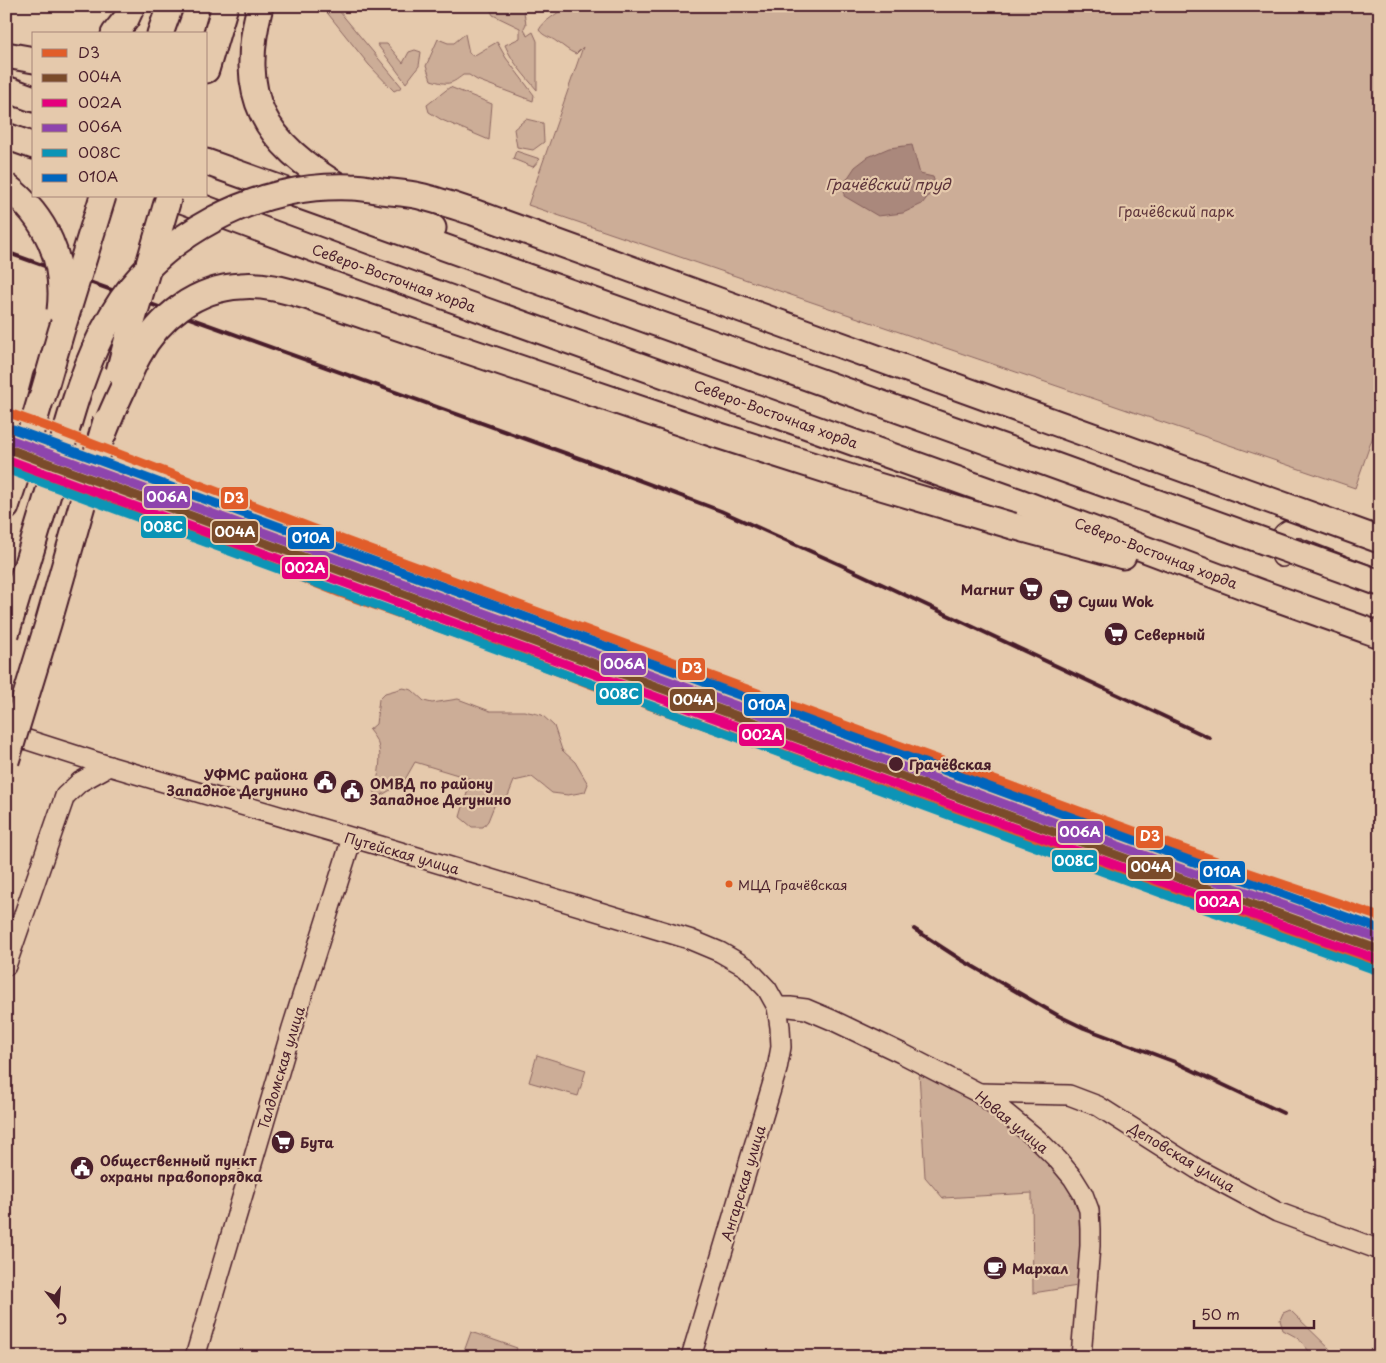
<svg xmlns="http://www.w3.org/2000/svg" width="1386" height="1363" viewBox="0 0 1386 1363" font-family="'Playpen Sans',sans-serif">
<rect width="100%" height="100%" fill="#e5c9ac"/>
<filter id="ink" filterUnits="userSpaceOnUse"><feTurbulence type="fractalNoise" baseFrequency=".02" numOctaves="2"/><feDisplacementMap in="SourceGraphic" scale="10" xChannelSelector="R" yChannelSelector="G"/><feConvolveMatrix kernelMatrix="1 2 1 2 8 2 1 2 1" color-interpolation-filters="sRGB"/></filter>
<g filter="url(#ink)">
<g fill="#ccad97" stroke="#8b6661">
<polygon points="323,6 335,6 402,87 394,91 369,65 325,10"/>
<path d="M488,6H523L526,24L524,28L527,36L533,32L537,41V90C525,76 512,62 505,45L520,38V28L493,15Z"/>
<path d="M566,6H594V13L597,6H1380V416L1355,488L528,205L583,47L576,54C568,51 564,46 557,42C551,37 544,37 539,30C544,20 558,14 566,6Z"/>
<path d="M465,34L469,53L473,56L497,42L506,58L534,95L533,101L477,80L469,75H463C450,85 448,85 431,80L426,66L438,39L448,43H454Z"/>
<polygon points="377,44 387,44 403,63 409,52 415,50 421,52 419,66 406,83"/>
<polygon points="450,87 492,104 489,140 442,120 429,112 427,105"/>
<polygon points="526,119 543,123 544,142 533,150 517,147 514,129"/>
<polygon points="516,151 540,159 533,167 513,159"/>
<path d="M403,688L412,690L424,701L432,703L458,699L490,711H524L542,715L554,726L562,750L575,762L588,784L585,792L568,795L552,793L532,777L514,781L508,796L494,806L488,821L483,827H472L460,817L471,779L415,762L403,783L380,796L373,792C379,781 382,755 378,744C376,739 372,734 369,730L376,724L379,699L385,693Z"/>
<polygon points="537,1055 586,1070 578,1096 529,1082"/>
<polygon points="919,1072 987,1108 1041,1149 1070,1182 1085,1212 1084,1285 1033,1293 1032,1193 943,1198 925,1177"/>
<polygon points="1290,1310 1338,1357 1314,1357 1298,1338 1283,1330 1280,1320 1283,1313"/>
<polygon points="471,1332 517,1348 514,1357 462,1357"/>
</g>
<polygon fill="#aa887b" stroke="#845e5b" points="912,145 920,174 933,177 936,186 922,204 903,213 878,216 844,196 845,182 855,167 868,157 889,148"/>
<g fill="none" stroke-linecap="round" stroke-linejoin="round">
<g stroke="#4a1f2b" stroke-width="22">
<g id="minor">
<path d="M1282,557C1273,540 1285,525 1303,528L1380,558"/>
<polyline points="6,733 109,766 391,849 689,939 720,952 746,967 767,989 777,1007 780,1027 781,1047 777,1069 691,1357"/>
<polyline points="6,966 65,796 80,782 109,766"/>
<polyline points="777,1007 790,1007 806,1009 832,1020 901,1053 979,1093 1003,1111 1037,1139 1058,1160 1073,1178 1083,1194 1089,1210 1090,1229 1090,1246 1081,1357"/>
<polyline points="979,1093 1069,1095 1098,1106 1197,1169 1277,1212 1380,1250"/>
<polyline points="195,1357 292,1028 352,838"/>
</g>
</g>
<g stroke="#4a1f2b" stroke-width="29">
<g id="major">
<path d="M260,6C237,97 263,142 342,188C355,196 370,201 384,207C401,213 417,221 433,228"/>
<polyline points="114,34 126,19 132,6"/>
<polyline points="160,34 170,6"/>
<polyline points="6,55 34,60"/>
<polyline points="206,70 225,6"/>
<polyline points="6,89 34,99"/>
<polyline points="6,136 34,146"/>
<polyline points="206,162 1036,459"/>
<polyline points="171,196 374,271 1020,502 1259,592 1380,635"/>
<path d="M6,507C19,464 36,422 46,378"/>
<polyline points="1013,526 1123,556"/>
</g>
</g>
<use href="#minor" stroke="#e5c9ac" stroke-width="19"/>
<use href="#major" stroke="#e5c9ac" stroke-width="25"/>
<g stroke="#4a1f2b" stroke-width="4">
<polyline points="6,252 601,466 721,511 841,565 1210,738"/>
<polyline points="914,929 960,959 1059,1016 1084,1028 1175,1062 1283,1113"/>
</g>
<g stroke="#4a1f2b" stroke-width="29" stroke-linecap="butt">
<g id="major-bridge">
<path d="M6,186C46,217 66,260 60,311"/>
<polyline points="119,372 132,322 169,196"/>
<polyline points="42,398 61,332 103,196"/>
<path d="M102,437C109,419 117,401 125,384C129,375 133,365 138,356C159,317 196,288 241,286C263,284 285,290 306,296L714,434L861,481L1013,526"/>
<polyline points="1036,459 1380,583"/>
<path d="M6,634C23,577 40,521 57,464C71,413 85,361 112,315C159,234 257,183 351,187C361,187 371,189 381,191C392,192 404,193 415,195C434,199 454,206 473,212L1380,540"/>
<polyline points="6,761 48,624 106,421"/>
</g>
</g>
<use href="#major-bridge" stroke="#e5c9ac" stroke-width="25"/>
<g stroke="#e5c9ac" stroke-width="12">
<g id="rail-1">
<polyline points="6,412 51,428 341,539 904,747 1241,870 1380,917"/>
<polyline points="6,465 212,542 340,593 511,653 590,684 1226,913 1380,965"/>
</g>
</g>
<g stroke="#e5c9ac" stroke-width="12">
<polyline id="rail-2" points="6,448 1198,885 1380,950"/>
</g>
<g stroke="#e5c9ac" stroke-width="12">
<polyline id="rail-3" points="6,459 1195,894 1377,959"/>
</g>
<g stroke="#e5c9ac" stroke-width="12">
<polyline id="rail-4" points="9,439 1201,876 1380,939"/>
</g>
<g stroke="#e5c9ac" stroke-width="12">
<polyline id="rail-5" points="6,469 1191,904 1373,969"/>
</g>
<g stroke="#e5c9ac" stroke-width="12">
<polyline id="rail-6" points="13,429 1205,866 1380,929"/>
</g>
<use href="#rail-1" stroke="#e15d29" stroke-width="9"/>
<use href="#rail-2" stroke="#7a4b2a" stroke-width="9"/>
<use href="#rail-3" stroke="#e5007d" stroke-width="9"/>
<use href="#rail-4" stroke="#8e44ad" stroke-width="9"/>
<use href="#rail-5" stroke="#0b94b6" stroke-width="9"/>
<use href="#rail-6" stroke="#0065bd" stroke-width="9"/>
</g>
</g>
<defs>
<g id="supermarket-disc" transform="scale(1.25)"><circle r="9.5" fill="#4a1f2b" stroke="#e5c9ac"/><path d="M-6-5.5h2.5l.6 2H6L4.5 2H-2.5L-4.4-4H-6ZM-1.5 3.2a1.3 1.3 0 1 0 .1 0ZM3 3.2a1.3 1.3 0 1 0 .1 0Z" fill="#fff"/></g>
<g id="civic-disc" transform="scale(1.25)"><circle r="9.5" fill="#4a1f2b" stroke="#e5c9ac"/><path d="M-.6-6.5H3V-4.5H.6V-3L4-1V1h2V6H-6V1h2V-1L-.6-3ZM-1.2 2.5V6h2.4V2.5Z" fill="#fff"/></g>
<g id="cafe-disc" transform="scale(1.25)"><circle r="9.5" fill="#4a1f2b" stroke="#e5c9ac"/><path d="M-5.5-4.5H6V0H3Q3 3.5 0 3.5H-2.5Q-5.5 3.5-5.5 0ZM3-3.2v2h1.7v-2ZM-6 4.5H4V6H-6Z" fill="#fff"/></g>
</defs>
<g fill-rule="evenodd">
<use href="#supermarket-disc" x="1031" y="589"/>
<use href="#supermarket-disc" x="1061" y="601"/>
<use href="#supermarket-disc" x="1116" y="634"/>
<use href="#civic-disc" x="325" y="782"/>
<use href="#civic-disc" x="352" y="791"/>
<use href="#supermarket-disc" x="283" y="1142"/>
<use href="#civic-disc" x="82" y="1168"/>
<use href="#cafe-disc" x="995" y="1268"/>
</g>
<circle fill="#4a1f2b" stroke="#e5c9ac" stroke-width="2" cx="896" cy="764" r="8"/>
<circle fill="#e15e23" stroke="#e5c9ac" stroke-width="2" cx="729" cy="884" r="4.5"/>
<g text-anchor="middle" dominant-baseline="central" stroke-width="4.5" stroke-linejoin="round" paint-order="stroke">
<g font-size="13" fill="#4a1f2b" stroke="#e5c9ac" text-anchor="start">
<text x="738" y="884">МЦД Грачёвская</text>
</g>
<g font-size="14" fill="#5e343b" stroke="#e5c9ac">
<text x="1176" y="211">Грачёвский парк</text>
</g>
<g font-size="14" fill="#4a1f2b" stroke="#e5c9ac">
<text transform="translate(394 278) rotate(20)">Северо-Восточная хорда</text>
<text transform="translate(776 414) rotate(20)">Северо-Восточная хорда</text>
<text transform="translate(1156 553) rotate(21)">Северо-Восточная хорда</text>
<text transform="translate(402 853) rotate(16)">Путейская улица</text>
<text transform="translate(281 1068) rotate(-73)">Талдомская улица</text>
<text transform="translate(1012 1122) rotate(39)">Новая улица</text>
<text transform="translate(1182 1157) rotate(31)">Деповская улица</text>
<text transform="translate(743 1183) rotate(-73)">Ангарская улица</text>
</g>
<g font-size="14" font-weight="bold" fill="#4a1f2b" stroke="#e5c9ac" text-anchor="start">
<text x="1014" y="589" text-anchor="end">Магнит</text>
<text x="1078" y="601">Суши Wok</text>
<text x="1134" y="634">Северный</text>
<text x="308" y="774" text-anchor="end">УФМС района<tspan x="308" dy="16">Западное Дегунино</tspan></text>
<text x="370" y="783">ОМВД по району<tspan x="370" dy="16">Западное Дегунино</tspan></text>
<text x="300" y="1142">Бута</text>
<text x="100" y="1160">Общественный пункт<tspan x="100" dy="16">охраны правопорядка</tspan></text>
<text x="1012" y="1268">Мархал</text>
</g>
<g font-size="14" font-weight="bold" fill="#4a1f2b" stroke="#e5c9ac" text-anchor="start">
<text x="909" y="764">Грачёвская</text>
</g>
<g font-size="15" font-style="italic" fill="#5d343b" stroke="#e5c9ac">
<text x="888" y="183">Грачёвский пруд</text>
</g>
</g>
<g stroke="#e5c9ac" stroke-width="2">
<rect x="143" y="485" width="48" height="24" rx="5" fill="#8e44ad"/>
<rect x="220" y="486" width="29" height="24" rx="5" fill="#e15d29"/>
<rect x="140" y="515" width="47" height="24" rx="5" fill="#0b94b6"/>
<rect x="211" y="520" width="48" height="24" rx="5" fill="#7a4b2a"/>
<rect x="287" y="526" width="48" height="24" rx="5" fill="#0065bd"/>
<rect x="281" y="556" width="48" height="24" rx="5" fill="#e5007d"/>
<rect x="600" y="652" width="47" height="24" rx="5" fill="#8e44ad"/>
<rect x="677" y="657" width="29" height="24" rx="5" fill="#e15d29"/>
<rect x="595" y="682" width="48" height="24" rx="5" fill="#0b94b6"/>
<rect x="669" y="688" width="47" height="24" rx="5" fill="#7a4b2a"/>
<rect x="743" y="693" width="47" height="24" rx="5" fill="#0065bd"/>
<rect x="738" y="723" width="47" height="24" rx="5" fill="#e5007d"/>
<rect x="1057" y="820" width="47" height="24" rx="5" fill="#8e44ad"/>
<rect x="1135" y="825" width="29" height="24" rx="5" fill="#e15d29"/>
<rect x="1051" y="849" width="47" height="24" rx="5" fill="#0b94b6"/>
<rect x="1127" y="856" width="47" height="24" rx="5" fill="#7a4b2a"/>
<rect x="1199" y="860" width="47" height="24" rx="5" fill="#0065bd"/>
<rect x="1195" y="890" width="47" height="24" rx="5" fill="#e5007d"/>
</g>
<g font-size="14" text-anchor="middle" font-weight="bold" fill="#fff">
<text x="167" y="502">006А</text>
<text x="234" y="503">D3</text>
<text x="163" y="532">008С</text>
<text x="235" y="537">004А</text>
<text x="311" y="543">010А</text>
<text x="305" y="573">002А</text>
<text x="624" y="669">006А</text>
<text x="692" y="673">D3</text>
<text x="619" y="699">008С</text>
<text x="693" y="705">004А</text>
<text x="767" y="710">010А</text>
<text x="762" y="740">002А</text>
<text x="1080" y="837">006А</text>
<text x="1150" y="841">D3</text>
<text x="1074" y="866">008С</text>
<text x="1151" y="872">004А</text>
<text x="1222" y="877">010А</text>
<text x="1219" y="907">002А</text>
</g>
<rect width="1386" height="1363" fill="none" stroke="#e5c9ac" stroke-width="25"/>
<rect x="12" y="12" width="1361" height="1338" fill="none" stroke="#4a1f2b" stroke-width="2" filter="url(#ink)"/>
<rect x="32" y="32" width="175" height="165" fill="#e5c9ac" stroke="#a78578"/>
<rect x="42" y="49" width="25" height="8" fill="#e15d29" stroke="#a78578"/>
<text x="78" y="58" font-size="15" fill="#4a1f2b">D3</text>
<rect x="42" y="74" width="25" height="8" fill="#7a4b2a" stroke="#a78578"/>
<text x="78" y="82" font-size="15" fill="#4a1f2b">004А</text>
<rect x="42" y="99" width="25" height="8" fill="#e5007d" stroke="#a78578"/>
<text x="78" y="108" font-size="15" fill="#4a1f2b">002А</text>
<rect x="42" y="124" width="25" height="8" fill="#8e44ad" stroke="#a78578"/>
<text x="78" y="132" font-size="15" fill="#4a1f2b">006А</text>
<rect x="42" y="149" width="25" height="8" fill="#0b94b6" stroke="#a78578"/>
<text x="78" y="158" font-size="15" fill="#4a1f2b">008С</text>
<rect x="42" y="174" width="25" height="8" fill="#0065bd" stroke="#a78578"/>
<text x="78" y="182" font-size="15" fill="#4a1f2b">010А</text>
<g transform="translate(58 1306) rotate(163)" stroke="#e5c9ac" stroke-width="4" paint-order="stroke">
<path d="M0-4L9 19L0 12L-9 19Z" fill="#4a1f2b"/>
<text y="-8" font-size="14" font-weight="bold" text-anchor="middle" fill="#4a1f2b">С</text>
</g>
<path d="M1194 1320v8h120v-8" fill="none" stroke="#4a1f2b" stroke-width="2.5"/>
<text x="1201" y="1320" font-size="15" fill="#4a1f2b" stroke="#e5c9ac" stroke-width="4" paint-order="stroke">50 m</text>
</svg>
